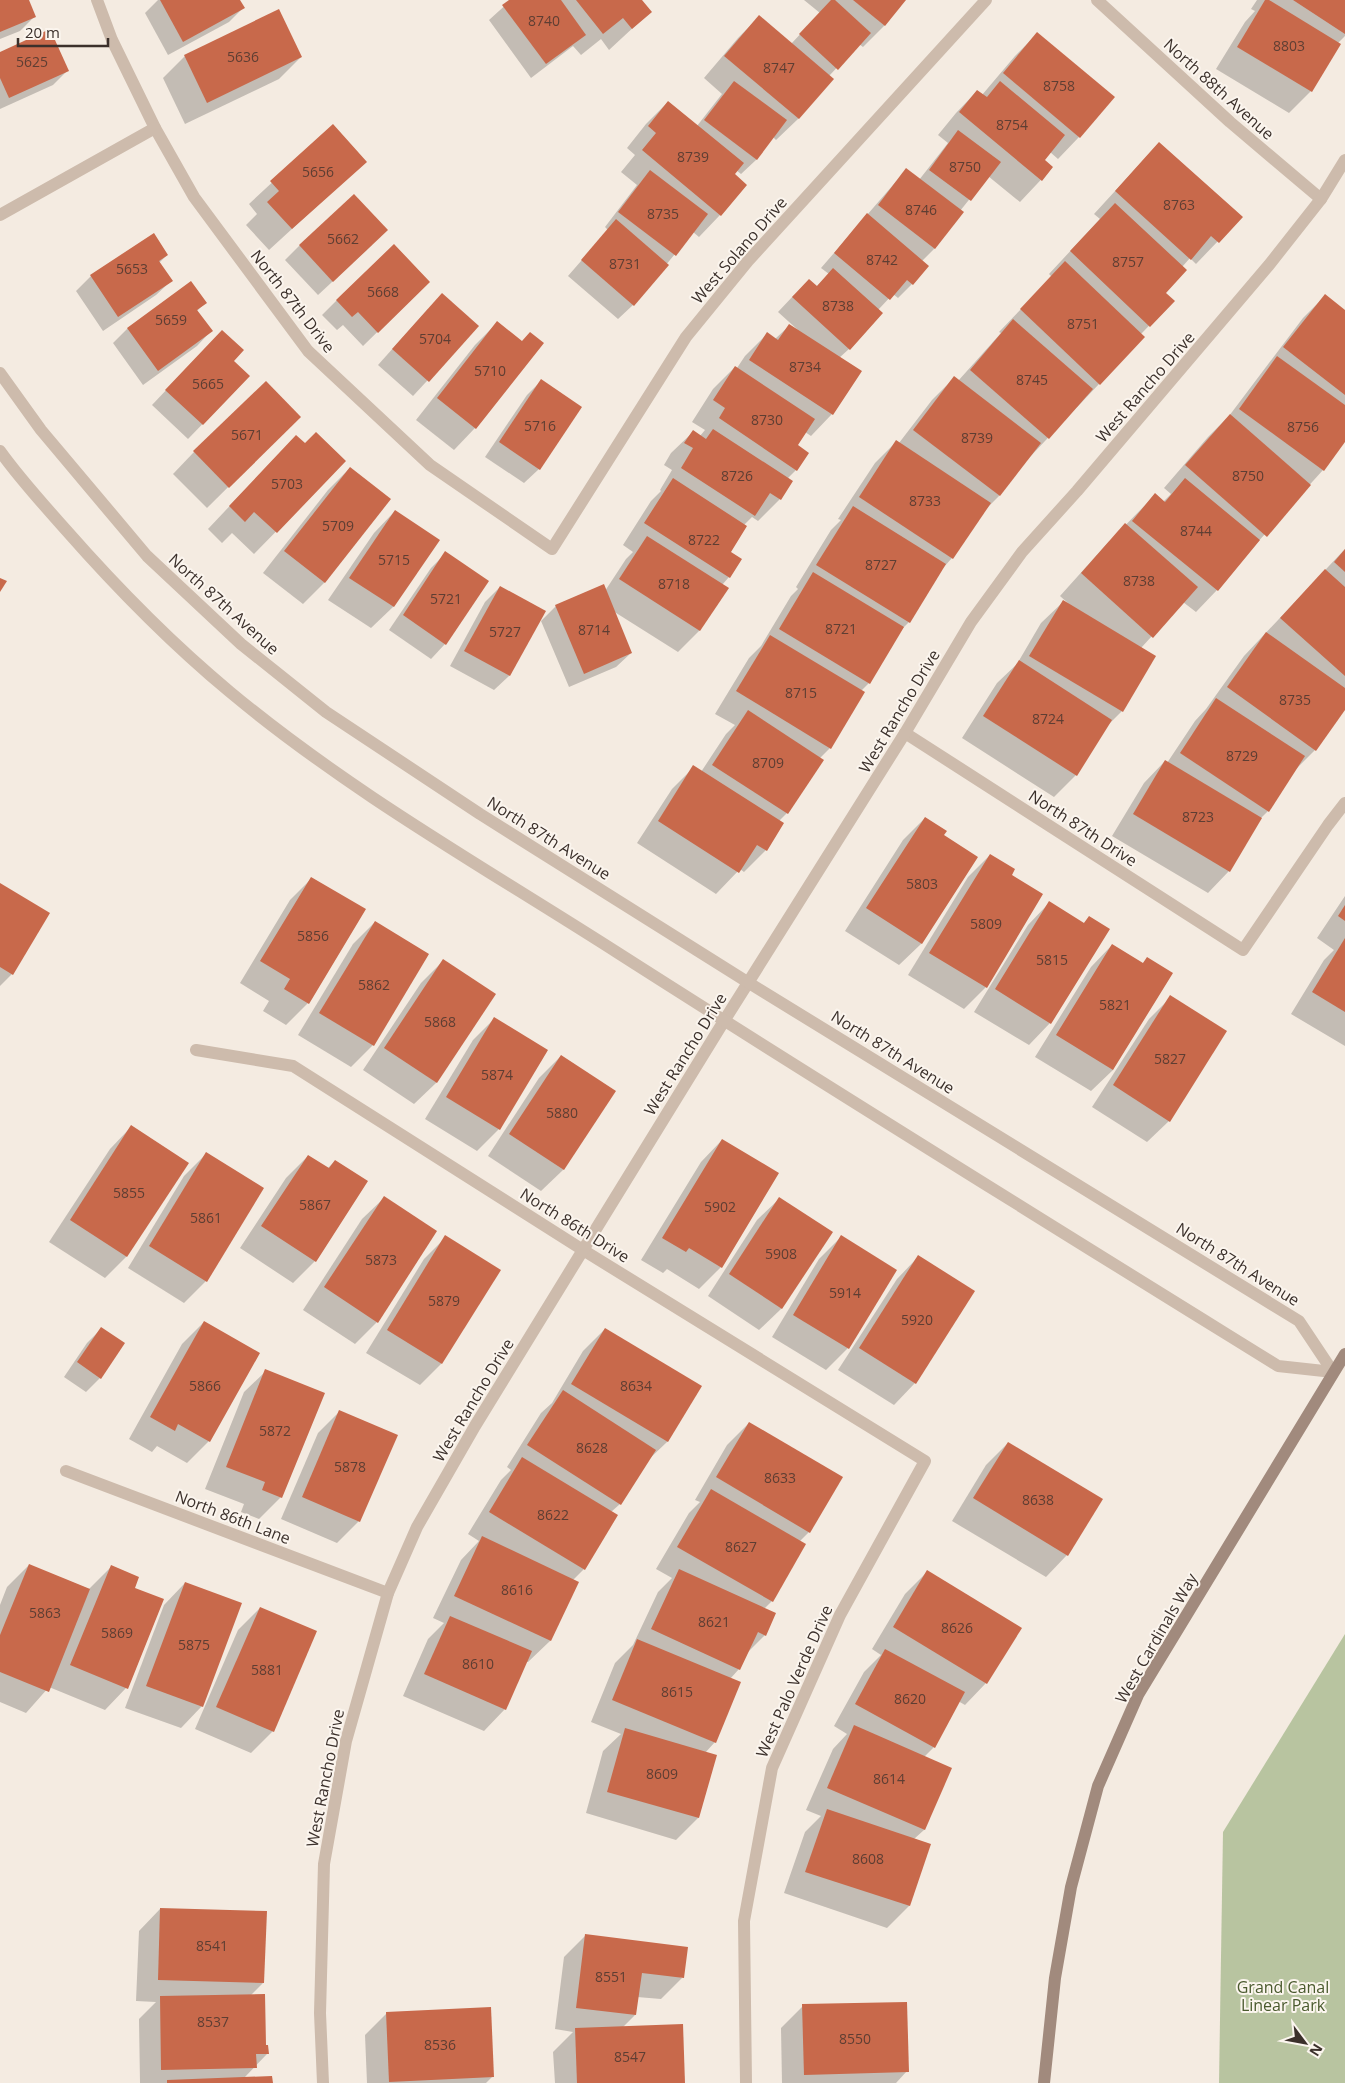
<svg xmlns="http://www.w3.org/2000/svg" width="1345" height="2083" viewBox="0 0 1345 2083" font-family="'Open Sans',sans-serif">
<rect width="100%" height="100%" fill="#f4ebe1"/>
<polygon fill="#b8c4a0" points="1345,1634 1345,2083 1219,2083 1223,1832"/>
<g fill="#0003">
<polygon points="0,0 28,0 35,16 20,31 0,39"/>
<polygon points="158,0 239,0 243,8 229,22 168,55 145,13"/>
<polygon points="511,0 641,0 650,12 609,50 601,39 581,55 573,46 531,78 489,20"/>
<polygon points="804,0 904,0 884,26 863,47 859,44 829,76 832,79 798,119 776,140 773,137 756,160 741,174 736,170 720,215 699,237 693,232 633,305 618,319 568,276 608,230 605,227 637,185 621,172 635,155 627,148 646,124 668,102 697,126 722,94 704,78 738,38 759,17 791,44 820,13"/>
<polygon points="1257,0 1345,0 1345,36 1338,43 1311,91 1289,113 1216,69 1245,22 1255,11 1251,9"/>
<polygon points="279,11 301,57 279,79 185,124 163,78 185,56"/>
<polygon points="1037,34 1079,137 1058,159 1050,152 1043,160 1052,168 1020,202 988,176 960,211 934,249 922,261 912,284 898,298 893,294 878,310 849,349 839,358 832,414 811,436 805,432 796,446 796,470 787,479 780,499 758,521 752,517 744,525 730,552 729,577 722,585 727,588 699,631 678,652 613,611 631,653 616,667 569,687 541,621 556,606 605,591 626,559 633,552 623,545 651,501 661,491 660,490 672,470 664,465 671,453 693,432 700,436 705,430 692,422 713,389 735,367 737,368 745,356 767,334 775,339 789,326 798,330 778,312 794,295 816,287 829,274 821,268 906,170 919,180 948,143 938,135 956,113 977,91 982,95 1015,56"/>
<polygon points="0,53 67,71 53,85 0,109"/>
<polygon points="333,126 365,162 269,250 246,225 257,214 249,204"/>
<polygon points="1159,143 1241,217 1196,264 1190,258 1182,267 1164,293 1173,301 1141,334 1099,384 1027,460 999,496 984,511 952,558 943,568 909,622 900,631 869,683 861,691 863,693 830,748 820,758 787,813 779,821 766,850 744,872 740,869 716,894 637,843 672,789 694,767 701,772 726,734 735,725 715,714 749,658 761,646 791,596 798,589 796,587 831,530 841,520 838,519 875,463 897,441 899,443 932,400 954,378 958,381 1001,333 999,332 1052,277 1049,274 1100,219 1094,214"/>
<polygon points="300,245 372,245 318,295 285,260"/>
<polygon points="167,255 159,263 171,281 156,295 103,331 76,291 91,276"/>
<polygon points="190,283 205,303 197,311 211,331 197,346 143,385 113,343 127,329"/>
<polygon points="414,296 363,346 343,325 337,330 322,315 337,300"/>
<polygon points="1325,296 1345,312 1345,440 1323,470 1246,555 1217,590 1196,612 1183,602 1141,648 1122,711 1108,725 1076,775 1054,797 962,738 997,683 1017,664 1041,623 1063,602 1069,604 1060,596 1104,547 1155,495 1163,502 1171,494 1164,488 1208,437 1229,416 1303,318"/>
<polygon points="428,309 477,327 413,396 378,365"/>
<polygon points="497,323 521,342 475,428 454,450 416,420 475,345"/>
<polygon points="208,346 232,361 249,376 188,439 152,405"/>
<polygon points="541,381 539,469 524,483 485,457 527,395"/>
<polygon points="299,417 207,508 173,474 194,452"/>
<polygon points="305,445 345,461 254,554 232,533 222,543 208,529 275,458"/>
<polygon points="350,468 389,499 324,583 303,604 263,573 328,490"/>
<polygon points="395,511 438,540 393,607 371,628 328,600 374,533"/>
<polygon points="1345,549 1345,708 1315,750 1293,772 1268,811 1261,818 1229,871 1208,893 1112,836 1144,783 1165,761 1167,763 1195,721 1206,709 1244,656"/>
<polygon points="446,553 445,644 431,659 389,630 431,568"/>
<polygon points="500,587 544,612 509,676 494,690 450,666 485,602"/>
<polygon points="925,818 942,836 976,857 921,944 899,965 845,931 903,840"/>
<polygon points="990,855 1010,875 986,987 964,1009 908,975 968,877"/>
<polygon points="312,878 364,910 308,1003 286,1025 263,1011 269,1001 240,983 290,900"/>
<polygon points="0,884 12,974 0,986"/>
<polygon points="1345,896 1345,1046 1291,1014 1324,960 1334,950 1317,938"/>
<polygon points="1049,903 1083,924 1089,918 1050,1023 1029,1045 974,1012 1028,925"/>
<polygon points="375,922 428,954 373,1045 351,1067 298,1035 353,944"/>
<polygon points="1112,945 1142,964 1147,959 1113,1070 1091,1091 1035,1057 1091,967"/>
<polygon points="443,961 494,994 436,1083 414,1104 363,1070 421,983"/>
<polygon points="1171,997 1169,1121 1147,1142 1092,1107 1149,1019"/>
<polygon points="494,1019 547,1051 499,1129 477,1151 425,1119 473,1040"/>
<polygon points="561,1056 614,1091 563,1170 541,1191 488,1156 539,1078"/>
<polygon points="131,1127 126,1257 105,1278 49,1242 110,1149"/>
<polygon points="722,1140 721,1267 699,1289 667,1269 663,1273 641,1260 701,1162"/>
<polygon points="206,1154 263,1188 206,1281 184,1303 128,1268 184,1176"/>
<polygon points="308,1156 327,1169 335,1161 315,1261 293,1283 240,1248 286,1178"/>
<polygon points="384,1198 436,1231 377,1322 355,1344 303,1310 362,1219"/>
<polygon points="779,1199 831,1232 781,1309 759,1330 708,1296 757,1220"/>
<polygon points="446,1237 441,1364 420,1385 366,1353 424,1259"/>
<polygon points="841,1237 848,1348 826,1370 772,1337 819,1259"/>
<polygon points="918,1257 915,1383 894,1405 838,1370 897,1279"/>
<polygon points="204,1322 209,1441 187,1463 157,1446 152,1452 129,1439 182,1344"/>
<polygon points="101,1329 100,1378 86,1392 64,1377 87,1343"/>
<polygon points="605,1329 700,1387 667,1442 646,1462 620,1504 611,1512 616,1515 584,1569 573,1580 577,1583 550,1641 528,1662 526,1662 505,1709 484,1731 403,1696 428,1639 444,1623 433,1618 461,1560 479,1541 468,1534 501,1480 511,1470 507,1467 541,1413 552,1403 583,1351"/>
<polygon points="266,1371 281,1497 259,1519 241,1512 244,1504 205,1489 244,1392"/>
<polygon points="340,1411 359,1521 337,1543 281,1519 318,1433"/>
<polygon points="749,1423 809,1532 799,1542 772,1601 764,1609 765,1635 747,1653 739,1669 730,1679 715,1742 705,1753 716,1756 698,1818 676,1840 586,1813 603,1751 621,1734 591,1722 615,1663 633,1645 658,1592 672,1578 656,1569 689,1513 700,1502 695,1500 727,1445"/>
<polygon points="1008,1443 1067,1555 1046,1577 952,1521 986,1465"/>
<polygon points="29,1565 89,1589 111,1567 133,1588 162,1600 126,1688 105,1710 49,1687 26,1713 0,1702 0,1605 7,1587"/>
<polygon points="927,1572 986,1683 965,1705 958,1701 934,1747 924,1757 950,1768 924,1830 914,1839 929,1844 909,1906 887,1928 784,1893 805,1832 821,1816 806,1810 833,1749 847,1734 834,1726 864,1672 881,1655 872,1649 905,1594"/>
<polygon points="185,1583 202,1706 181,1728 125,1708 164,1605"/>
<polygon points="260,1608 273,1731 251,1753 195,1729 238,1630"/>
<polygon points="160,1909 263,1983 250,1996 267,2054 244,2078 271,2083 140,2083 139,2019 156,2002 136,2001 139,1931"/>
<polygon points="585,1936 682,1978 661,1999 637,1997 635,2015 622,2028 684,2083 555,2083 553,2052 573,2032 555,2029 564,1957"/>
<polygon points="803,2006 907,2071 896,2083 782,2083 781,2028"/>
<polygon points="387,2013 493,2076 486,2083 367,2083 365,2035"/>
</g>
<g fill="#c8694b">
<polygon points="0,0 29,0 36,17 0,32"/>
<polygon points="160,0 240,0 245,8 183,42"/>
<polygon points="509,0 561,0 586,35 546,64 502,5"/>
<polygon points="576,0 642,0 652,12 632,29 623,18 603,34"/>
<polygon points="831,0 835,0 871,33 838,70 799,34"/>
<polygon points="853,0 906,0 885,26"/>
<polygon points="1265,0 1269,0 1341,44 1312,92 1237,47"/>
<polygon points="1293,0 1345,0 1345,34"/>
<polygon points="279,9 302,57 207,103 184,55"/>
<polygon points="759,15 834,79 799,119 724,56"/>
<polygon points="50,29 69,71 9,98 0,78 0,52"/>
<polygon points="1037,32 1115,97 1080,138 1003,73"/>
<polygon points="734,81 787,120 757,160 704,120"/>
<polygon points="1000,81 1065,135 1045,160 1053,167 1042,181 959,112 977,90 987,97"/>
<polygon points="668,101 744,163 735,174 747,185 721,216 642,150 656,133 648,126"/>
<polygon points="333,124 367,162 292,229 267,202 279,191 270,181"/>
<polygon points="958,130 1001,162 971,201 929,170"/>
<polygon points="1159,142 1243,217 1219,243 1211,236 1191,260 1115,191"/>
<polygon points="906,168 964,212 935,249 878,205"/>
<polygon points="650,170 708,214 676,256 618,212"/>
<polygon points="354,194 388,230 333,282 299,245"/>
<polygon points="1115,203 1187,270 1166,293 1175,301 1150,327 1070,251"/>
<polygon points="867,213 929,266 913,285 907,280 890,300 834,253"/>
<polygon points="616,219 669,265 634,306 581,260"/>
<polygon points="154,233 168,255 159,261 173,281 118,317 90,275"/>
<polygon points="394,244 430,282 378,333 358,312 352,317 336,300"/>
<polygon points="1065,261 1145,337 1100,385 1020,309"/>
<polygon points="833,268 883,313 850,350 792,297 809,279 817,286"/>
<polygon points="191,281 207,303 197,310 213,331 158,371 127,328"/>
<polygon points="442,293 479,326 429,382 392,349"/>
<polygon points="1325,294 1345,310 1345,395 1283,347"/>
<polygon points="1013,319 1093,389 1049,439 970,370"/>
<polygon points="497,321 522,341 530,332 544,343 476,429 437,398"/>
<polygon points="789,324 862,371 833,415 749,360 767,332 778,340"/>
<polygon points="222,330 244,350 234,361 250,376 203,425 165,390"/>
<polygon points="1277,356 1345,405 1345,442 1324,471 1239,409"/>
<polygon points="735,366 815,419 798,445 809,453 797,471 719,418 725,408 713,400"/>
<polygon points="954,376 1041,443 1000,496 913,430"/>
<polygon points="541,379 582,407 540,470 499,442"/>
<polygon points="266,381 301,417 229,488 193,451"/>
<polygon points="1230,414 1311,485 1267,537 1185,465"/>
<polygon points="713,429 793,481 781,500 770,493 755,516 681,468 693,448 684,443 693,430 706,439"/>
<polygon points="316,432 346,461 277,533 254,512 245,522 229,506 296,435 305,443"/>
<polygon points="896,440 991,503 953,559 859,497"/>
<polygon points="350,467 391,499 325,583 284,551"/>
<polygon points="673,478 747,526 731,552 742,559 730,578 644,523"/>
<polygon points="1185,478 1260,540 1218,591 1132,521 1155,493 1165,502"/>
<polygon points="853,506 946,564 910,623 816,565"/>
<polygon points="395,510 440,540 394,607 349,578"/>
<polygon points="1125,523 1198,587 1153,638 1081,573"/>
<polygon points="647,536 729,588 700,631 619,579"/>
<polygon points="1345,549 1345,572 1334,562"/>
<polygon points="445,551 489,581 446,645 403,615"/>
<polygon points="1325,569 1345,587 1345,676 1280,618"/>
<polygon points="813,572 904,627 870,684 779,629"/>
<polygon points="0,578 7,581 0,592"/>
<polygon points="604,584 632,653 584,674 555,605"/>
<polygon points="500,586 546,611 510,676 464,651"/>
<polygon points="1063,600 1156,656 1123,712 1029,656"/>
<polygon points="1266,632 1345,688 1345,710 1316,751 1227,687"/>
<polygon points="770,635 865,692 831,749 736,691"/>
<polygon points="1019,660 1112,720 1077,776 983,716"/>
<polygon points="1216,698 1305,756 1269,812 1180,753"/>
<polygon points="748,710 824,760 788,814 712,765"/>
<polygon points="1165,760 1262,818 1230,872 1133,814"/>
<polygon points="693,765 784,823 767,851 757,845 739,873 658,821"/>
<polygon points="925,817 947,831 944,835 978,857 922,944 866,908"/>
<polygon points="990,854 1015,869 1012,875 1043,894 987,988 929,953"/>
<polygon points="311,877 366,909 309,1004 284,989 290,979 260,961"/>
<polygon points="0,883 50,913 13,975 0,967"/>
<polygon points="1049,901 1084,923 1089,916 1110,929 1051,1024 995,989"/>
<polygon points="1345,905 1345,921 1338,916"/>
<polygon points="375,921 429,954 374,1046 319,1013"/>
<polygon points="1345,938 1345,1012 1312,992"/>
<polygon points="1112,944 1143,963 1147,957 1173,973 1113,1070 1056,1035"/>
<polygon points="443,959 496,994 437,1083 384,1048"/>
<polygon points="1170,995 1227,1031 1170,1122 1113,1085"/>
<polygon points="494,1017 548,1050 500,1130 446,1097"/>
<polygon points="561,1055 616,1091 564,1170 509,1134"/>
<polygon points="131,1125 189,1163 127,1257 70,1220"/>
<polygon points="722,1139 779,1173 722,1268 689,1248 686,1252 662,1238"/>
<polygon points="206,1152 264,1188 207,1282 149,1246"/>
<polygon points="308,1155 329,1168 335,1160 368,1181 316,1262 261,1226"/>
<polygon points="384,1196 437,1231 378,1323 324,1287"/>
<polygon points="779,1197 833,1232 782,1309 729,1274"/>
<polygon points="445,1235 501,1270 442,1364 387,1330"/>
<polygon points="841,1235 897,1270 849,1349 793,1315"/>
<polygon points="918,1255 975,1291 916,1384 859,1348"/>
<polygon points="204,1321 260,1353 210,1442 178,1424 175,1431 150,1417"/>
<polygon points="101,1327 125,1343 101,1379 77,1362"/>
<polygon points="605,1328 702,1386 668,1442 571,1384"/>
<polygon points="265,1369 325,1393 282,1498 262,1490 265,1482 226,1467"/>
<polygon points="563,1390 656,1450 621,1505 527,1445"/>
<polygon points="339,1410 398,1435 360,1522 302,1497"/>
<polygon points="749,1422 843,1477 810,1533 716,1477"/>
<polygon points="1008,1442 1103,1499 1068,1556 973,1498"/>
<polygon points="522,1457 618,1515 585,1570 489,1512"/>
<polygon points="711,1489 806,1544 773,1602 677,1547"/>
<polygon points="482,1536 579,1582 551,1641 454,1596"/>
<polygon points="29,1564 90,1589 49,1692 0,1672 0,1635"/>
<polygon points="111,1565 139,1577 135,1588 164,1599 128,1689 70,1665"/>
<polygon points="679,1569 776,1613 766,1636 758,1632 740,1670 651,1629"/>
<polygon points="927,1570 1022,1628 987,1684 893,1627"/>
<polygon points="185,1582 242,1603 203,1707 146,1686"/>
<polygon points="260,1607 317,1631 274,1732 216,1707"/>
<polygon points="450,1616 532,1651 506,1710 424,1674"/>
<polygon points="637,1639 741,1682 716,1743 612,1700"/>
<polygon points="885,1649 965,1692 935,1748 855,1704"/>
<polygon points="854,1725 952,1768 925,1830 827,1788"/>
<polygon points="625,1728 717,1755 699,1818 607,1792"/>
<polygon points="827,1809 931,1844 910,1906 805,1872"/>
<polygon points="160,1908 267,1911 264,1983 158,1980"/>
<polygon points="585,1934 688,1947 684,1978 642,1973 636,2015 576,2008"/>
<polygon points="265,1994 266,2045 268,2045 269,2054 256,2054 257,2068 161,2070 160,1996"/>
<polygon points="907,2002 909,2072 804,2075 802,2004"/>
<polygon points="491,2007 494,2077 389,2082 386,2012"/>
<polygon points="683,2024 685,2083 577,2083 575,2028"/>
<polygon points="272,2076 273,2083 167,2083 167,2080"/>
</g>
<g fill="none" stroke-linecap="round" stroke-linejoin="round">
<g stroke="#cdbbac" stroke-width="12">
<polyline points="97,0 112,40 155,128 194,197 308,351 430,465 552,549 686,337 748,261 986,0"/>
<polyline points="1097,0 1230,122 1321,199"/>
<polyline points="0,215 155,128"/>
<polyline points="905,733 1243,950 1328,825 1345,803"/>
<polyline points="196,1050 293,1066 583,1250 925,1461 840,1615 772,1768 744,1921 746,2083"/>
<polyline points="66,1471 388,1593"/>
<polyline points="323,2083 320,2013 324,1864 346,1741 388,1593 417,1527 475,1426 583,1250 724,1021 905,733 971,622 1022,552 1077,491 1269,265 1321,199 1345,160"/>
</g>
<g stroke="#cdbbac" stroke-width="12">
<polyline points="0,373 41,430 147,556 241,644 326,712 480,814 749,983 1299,1321 1333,1372"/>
<path d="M0,451C20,479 43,504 66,530C117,588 171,643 230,692C350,792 487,869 618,953C837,1093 1057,1229 1278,1366L1333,1372"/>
</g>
<polyline stroke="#a18a7d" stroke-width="12" points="1044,2083 1055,1978 1071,1887 1098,1786 1138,1695 1345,1354"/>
</g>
<g text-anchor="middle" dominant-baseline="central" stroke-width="4" stroke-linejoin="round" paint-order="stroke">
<g font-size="14" fill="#5e3e33">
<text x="544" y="20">8740</text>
<text x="1289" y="45">8803</text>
<text x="243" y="56">5636</text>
<text x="32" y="61">5625</text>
<text x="779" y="67">8747</text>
<text x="1059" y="85">8758</text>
<text x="1012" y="124">8754</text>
<text x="693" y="156">8739</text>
<text x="965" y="166">8750</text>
<text x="318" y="171">5656</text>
<text x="1179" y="204">8763</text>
<text x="921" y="209">8746</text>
<text x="663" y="213">8735</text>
<text x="343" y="238">5662</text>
<text x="882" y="259">8742</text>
<text x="1128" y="261">8757</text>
<text x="625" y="263">8731</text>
<text x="132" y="268">5653</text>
<text x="383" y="291">5668</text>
<text x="838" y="305">8738</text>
<text x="171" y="319">5659</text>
<text x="1083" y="323">8751</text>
<text x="435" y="338">5704</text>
<text x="805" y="366">8734</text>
<text x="490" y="370">5710</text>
<text x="1032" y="379">8745</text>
<text x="208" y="383">5665</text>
<text x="767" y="419">8730</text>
<text x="540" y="425">5716</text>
<text x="1303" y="426">8756</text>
<text x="247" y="434">5671</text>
<text x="977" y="437">8739</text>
<text x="737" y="475">8726</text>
<text x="1248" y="475">8750</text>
<text x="287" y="483">5703</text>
<text x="925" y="500">8733</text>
<text x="338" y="525">5709</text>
<text x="1196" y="530">8744</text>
<text x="704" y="539">8722</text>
<text x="394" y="559">5715</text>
<text x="881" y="564">8727</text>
<text x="1139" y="580">8738</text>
<text x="674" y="583">8718</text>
<text x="446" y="598">5721</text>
<text x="841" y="628">8721</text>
<text x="594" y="629">8714</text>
<text x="505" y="631">5727</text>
<text x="801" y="692">8715</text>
<text x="1295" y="699">8735</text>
<text x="1048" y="718">8724</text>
<text x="1242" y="755">8729</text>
<text x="768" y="762">8709</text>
<text x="1198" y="816">8723</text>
<text x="922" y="883">5803</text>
<text x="986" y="923">5809</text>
<text x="313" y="935">5856</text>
<text x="1052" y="959">5815</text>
<text x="374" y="984">5862</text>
<text x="1115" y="1004">5821</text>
<text x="440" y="1021">5868</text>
<text x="1170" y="1058">5827</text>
<text x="497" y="1074">5874</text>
<text x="562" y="1112">5880</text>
<text x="129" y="1192">5855</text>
<text x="315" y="1204">5867</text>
<text x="720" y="1206">5902</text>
<text x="206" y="1217">5861</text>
<text x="781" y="1253">5908</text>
<text x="381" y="1259">5873</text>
<text x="845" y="1292">5914</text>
<text x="444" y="1300">5879</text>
<text x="917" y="1319">5920</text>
<text x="205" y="1385">5866</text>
<text x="636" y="1385">8634</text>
<text x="275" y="1430">5872</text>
<text x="592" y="1447">8628</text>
<text x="350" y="1466">5878</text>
<text x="780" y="1477">8633</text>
<text x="1038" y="1499">8638</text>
<text x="553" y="1514">8622</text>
<text x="741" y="1546">8627</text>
<text x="517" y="1589">8616</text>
<text x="45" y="1612">5863</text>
<text x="714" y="1621">8621</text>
<text x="957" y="1627">8626</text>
<text x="117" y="1632">5869</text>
<text x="194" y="1644">5875</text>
<text x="478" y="1663">8610</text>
<text x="267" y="1669">5881</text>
<text x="677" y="1691">8615</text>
<text x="910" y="1698">8620</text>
<text x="662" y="1773">8609</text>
<text x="889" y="1778">8614</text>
<text x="868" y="1858">8608</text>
<text x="212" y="1945">8541</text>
<text x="611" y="1976">8551</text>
<text x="213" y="2021">8537</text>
<text x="855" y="2038">8550</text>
<text x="440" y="2044">8536</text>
<text x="630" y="2056">8547</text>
</g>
<g font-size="16" fill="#3b302b" stroke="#fbf5ee">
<text transform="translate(1219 89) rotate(42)">North 88th Avenue</text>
<text transform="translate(739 250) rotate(-49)">West Solano Drive</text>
<text transform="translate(293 301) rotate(52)">North 87th Drive</text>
<text transform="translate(1145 387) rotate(-49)">West Rancho Drive</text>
<text transform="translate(224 604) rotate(42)">North 87th Avenue</text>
<text transform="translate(899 711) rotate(-59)">West Rancho Drive</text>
<text transform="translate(1083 828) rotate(33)">North 87th Drive</text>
<text transform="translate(549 838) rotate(32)">North 87th Avenue</text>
<text transform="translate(893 1052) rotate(32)">North 87th Avenue</text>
<text transform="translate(685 1054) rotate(-58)">West Rancho Drive</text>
<text transform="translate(575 1225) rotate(32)">North 86th Drive</text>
<text transform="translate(1238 1264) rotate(32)">North 87th Avenue</text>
<text transform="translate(473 1400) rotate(-59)">West Rancho Drive</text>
<text transform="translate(233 1517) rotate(21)">North 86th Lane</text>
<text transform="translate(1156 1638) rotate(-60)">West Cardinals Way</text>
<text transform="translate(794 1681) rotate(-66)">West Palo Verde Drive</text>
<text transform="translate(325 1778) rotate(-79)">West Rancho Drive</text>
</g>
<g font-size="16" fill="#4a5a2e" stroke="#fbf5ee">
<text x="1283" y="1987">Grand Canal<tspan x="1283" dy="18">Linear Park</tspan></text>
</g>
</g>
<g transform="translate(1305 2043) rotate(122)" stroke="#fbf5ee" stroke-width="4" paint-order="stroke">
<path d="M0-4L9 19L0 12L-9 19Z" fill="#3b302b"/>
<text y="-8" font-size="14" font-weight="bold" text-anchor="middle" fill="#3b302b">N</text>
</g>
<path d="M18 38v8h90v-8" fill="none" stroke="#3b302b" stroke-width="2.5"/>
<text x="25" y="38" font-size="15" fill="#3b302b" stroke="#fbf5ee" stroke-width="4" paint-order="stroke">20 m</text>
</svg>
